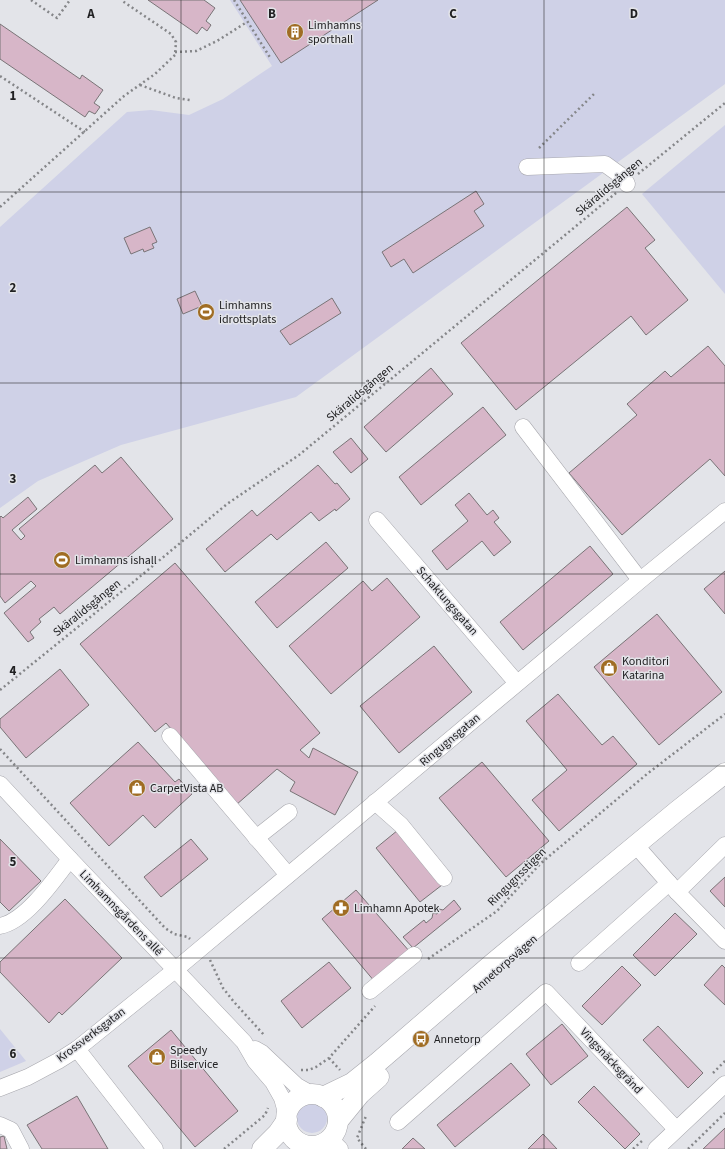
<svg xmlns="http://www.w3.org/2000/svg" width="725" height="1149" viewBox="0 0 725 1149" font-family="'Source Sans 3',sans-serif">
<rect width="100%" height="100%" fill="#e3e4e9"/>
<g fill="#cfd1e7">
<polygon points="230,0 725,0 725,84 296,397 121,445 38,481 0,508 0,227 127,112 151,110 189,115 223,99 272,66"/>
<polygon points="725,125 725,294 642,194"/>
<polygon points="0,1029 26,1061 0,1072"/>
<circle cx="312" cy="1118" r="15"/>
</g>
<g fill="#d7b6c8" stroke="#797477">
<polygon points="148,0 204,0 215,8 206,21 211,25 207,31 202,27 197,34"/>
<polygon points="240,0 378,0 281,63"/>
<polygon points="0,24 80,79 82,75 103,90 94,103 100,107 95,114 89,111 85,117 0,59"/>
<polygon points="476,191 484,204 474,211 484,226 413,273 404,259 391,267 382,252"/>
<polygon points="627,207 655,240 645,248 688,300 646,335 631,316 516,410 461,343"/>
<polygon points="150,227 157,242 152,244 154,248 144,252 143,249 131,254 124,238"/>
<polygon points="195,291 202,306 183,314 177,299"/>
<polygon points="332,298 341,313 290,345 280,331"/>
<polygon points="708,346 725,366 725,476 710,459 622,535 569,473 637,415 627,404 665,371 671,377"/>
<polygon points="431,368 453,394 386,452 364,427"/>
<polygon points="483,407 506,435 421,505 399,477"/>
<polygon points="351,438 368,459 351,473 333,452"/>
<polygon points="121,457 173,519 60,614 54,607 39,619 41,622 30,632 34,638 28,642 4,613 36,586 31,581 5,603 0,596 0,517 1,516 3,518 28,497 37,509 12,530 21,540 25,536 19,529 95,465 102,473"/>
<polygon points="318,465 335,484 337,483 350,499 336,511 335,509 319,521 311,512 277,540 271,534 225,572 206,549 252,510 257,516"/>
<polygon points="469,493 487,515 493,510 499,518 494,522 511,542 494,556 482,541 447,570 432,551 468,521 455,505"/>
<polygon points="326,542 348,568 277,628 255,602"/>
<polygon points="590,546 613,574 523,650 500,622"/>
<polygon points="175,563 320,733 300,750 309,758 313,748 358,772 335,815 290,791 295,782 277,769 236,805 166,723 155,732 80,644"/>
<polygon points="725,571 725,614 704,589"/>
<polygon points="387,578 420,617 331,694 289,646 363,581 372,591"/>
<polygon points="657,614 722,692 659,745 594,667"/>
<polygon points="434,646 472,692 399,753 360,706"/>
<polygon points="60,669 89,705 26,758 0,727 0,719"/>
<polygon points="558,694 602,745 613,736 637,764 559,831 532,800 567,770 526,721"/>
<polygon points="138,742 175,782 179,779 192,794 155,828 143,815 109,846 70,803"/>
<polygon points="482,762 549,841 506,877 439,798"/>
<polygon points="398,830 442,885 420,902 376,848"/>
<polygon points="0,839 41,881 9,911 0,902"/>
<polygon points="191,839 208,859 161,897 144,877"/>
<polygon points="725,877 725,907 710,891"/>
<polygon points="356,890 410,952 375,982 322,919"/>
<polygon points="65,899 122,958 62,1015 59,1012 49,1023 0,972 0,962"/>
<polygon points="454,900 461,909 413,948 403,937 424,920 426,923 432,918 433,913 437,914 439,909 443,910"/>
<polygon points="675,913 697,934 655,976 633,955"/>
<polygon points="329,962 351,988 302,1028 281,1001"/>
<polygon points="722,965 725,968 725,1005 704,985"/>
<polygon points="622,966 641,985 602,1025 582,1006"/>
<polygon points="562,1024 588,1056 551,1085 526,1054"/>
<polygon points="658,1026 703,1073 688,1088 643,1040"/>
<polygon points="171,1030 238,1111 195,1147 128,1066"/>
<polygon points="511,1063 530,1085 455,1147 437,1125"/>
<polygon points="594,1086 640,1134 625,1149 578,1102"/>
<polygon points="77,1096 108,1149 42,1149 27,1125"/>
<polygon points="725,1128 725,1149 703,1149"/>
<polygon points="543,1134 557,1149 528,1149"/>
<polygon points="4,1136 7,1149 0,1149 0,1137"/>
<polygon points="413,1138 425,1149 402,1149"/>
</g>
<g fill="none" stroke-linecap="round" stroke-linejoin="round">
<g stroke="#a7a7ad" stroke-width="17">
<g id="minor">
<polyline points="527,167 605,164 623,177 627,184"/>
<polyline points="523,427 640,580"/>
<polyline points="377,520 517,683"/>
<polyline points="170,736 288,875"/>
<polyline points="0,784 70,859 244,1042 255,1061 273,1082 282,1098 287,1116"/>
<polyline points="375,802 401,825 444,878"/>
<polyline points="256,838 289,812"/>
<polyline points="639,849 677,892 725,941"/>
<polyline points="677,892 725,845"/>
<path d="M0,926C26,921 54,880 70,859"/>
<polyline points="579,963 669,883"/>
<polyline points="370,991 414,955"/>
<polyline points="77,1049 155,1149"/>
<polyline points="255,1049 262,1053 297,1086 313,1095"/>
<polyline points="0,1088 28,1077 58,1061 77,1049 175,970 643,578 725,511"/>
<polyline points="398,1122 546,992 676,1129"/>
<polyline points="0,1125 11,1130 21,1149"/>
<polyline points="330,1139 340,1149"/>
<polyline points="656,1149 725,1084"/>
</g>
</g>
<g stroke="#a7a7ad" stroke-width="21">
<g id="major">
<circle cx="312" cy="1120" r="26"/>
<polyline points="323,1097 352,1083 377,1063 493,963 677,811 725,773"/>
<polyline points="338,1121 360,1094 379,1077"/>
<polyline points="262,1149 278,1133 287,1120"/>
</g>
</g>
<g stroke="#858689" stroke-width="2.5" stroke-dasharray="2 3" stroke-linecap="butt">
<polyline points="31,0 57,18 70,0"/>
<polyline points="234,0 271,59"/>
<polyline points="175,52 196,51 217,41 247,22"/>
<polyline points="0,76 85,132"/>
<polyline points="140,85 176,98 190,100"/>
<polyline points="539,148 596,92"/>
<polyline points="638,174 725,103"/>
<polyline points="0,207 124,96 155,74 175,55 176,42 171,34 121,0"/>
<polyline points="0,690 131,584 227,504 299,455 616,193"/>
<polyline points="0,749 165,928 174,934 188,937 190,939"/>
<polyline points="428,959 497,911 541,863 647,774 725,714"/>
<polyline points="210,960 223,988 234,1002 265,1036"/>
<polyline points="329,1058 340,1070"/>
<polyline points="301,1070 309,1070 316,1067 329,1058 375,1006"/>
<polyline points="713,1073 725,1061"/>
<polyline points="224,1149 265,1115 268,1108"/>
<polyline points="366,1149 357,1138 366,1116"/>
<polyline points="633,1149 643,1140"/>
<polyline points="688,1149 725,1113"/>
</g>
<use href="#minor" stroke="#fff" stroke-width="16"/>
<use href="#major" stroke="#fff" stroke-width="20"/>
</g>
<path fill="none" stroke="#212123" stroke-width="1" stroke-opacity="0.55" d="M181,0V1149M362,0V1149M544,0V1149M0,192H725M0,383H725M0,574H725M0,766H725M0,958H725"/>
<defs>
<g id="building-disc" transform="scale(0.9)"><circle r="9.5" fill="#a06d24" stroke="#e3e4e9"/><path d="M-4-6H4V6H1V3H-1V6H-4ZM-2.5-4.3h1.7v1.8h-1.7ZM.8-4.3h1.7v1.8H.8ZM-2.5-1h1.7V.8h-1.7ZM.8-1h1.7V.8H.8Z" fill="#fff"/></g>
<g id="stadium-disc" transform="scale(0.9)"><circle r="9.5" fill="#a06d24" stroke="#e3e4e9"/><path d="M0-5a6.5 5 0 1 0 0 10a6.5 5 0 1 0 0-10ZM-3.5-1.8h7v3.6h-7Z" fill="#fff"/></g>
<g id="shop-disc" transform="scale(0.9)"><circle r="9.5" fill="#a06d24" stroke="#e3e4e9"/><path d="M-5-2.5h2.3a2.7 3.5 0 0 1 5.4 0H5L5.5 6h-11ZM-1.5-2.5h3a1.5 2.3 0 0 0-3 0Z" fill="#fff"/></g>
<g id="pharmacy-disc" transform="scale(0.9)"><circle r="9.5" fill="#a06d24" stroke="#e3e4e9"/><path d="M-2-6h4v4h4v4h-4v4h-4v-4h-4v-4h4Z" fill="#fff"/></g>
<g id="bus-disc" transform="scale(0.9)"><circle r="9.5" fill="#a06d24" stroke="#e3e4e9"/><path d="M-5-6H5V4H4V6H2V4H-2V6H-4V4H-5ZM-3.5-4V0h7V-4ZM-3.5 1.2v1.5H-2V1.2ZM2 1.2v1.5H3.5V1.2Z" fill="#fff"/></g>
</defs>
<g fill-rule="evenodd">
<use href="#building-disc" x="295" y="32"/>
<use href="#stadium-disc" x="206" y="312"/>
<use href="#stadium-disc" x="62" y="560"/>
<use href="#shop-disc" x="609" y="668"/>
<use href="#shop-disc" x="137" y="788"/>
<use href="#pharmacy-disc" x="341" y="908"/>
<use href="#bus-disc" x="421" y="1039"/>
<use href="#shop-disc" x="157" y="1057"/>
</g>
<g text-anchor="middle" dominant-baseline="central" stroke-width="3" stroke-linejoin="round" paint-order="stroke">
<g font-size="12" fill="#212123" stroke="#e3e4e9" text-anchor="start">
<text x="308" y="25">Limhamns<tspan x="308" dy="14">sporthall</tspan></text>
<text x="219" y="305">Limhamns<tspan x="219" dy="14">idrottsplats</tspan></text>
<text x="75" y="560">Limhamns ishall</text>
<text x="622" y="661">Konditori<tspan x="622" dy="14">Katarina</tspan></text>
<text x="150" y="788">CarpetVista AB</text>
<text x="354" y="908">Limhamn Apotek</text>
<text x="434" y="1039">Annetorp</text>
<text x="170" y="1050">Speedy<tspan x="170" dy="14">Bilservice</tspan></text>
</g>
<g font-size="12" fill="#212123" stroke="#e3e4e9">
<text transform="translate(609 187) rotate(-40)">Skäralidsgången</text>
<text transform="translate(360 393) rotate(-40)">Skäralidsgången</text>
<text transform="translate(447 601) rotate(49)">Schaktungsgatan</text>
<text transform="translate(87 608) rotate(-39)">Skäralidsgången</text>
<text transform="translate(450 740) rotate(-40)">Ringugnsgatan</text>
<text transform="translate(517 877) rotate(-45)">Ringugnsstigen</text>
<text transform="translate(121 913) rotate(46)">Limhamnsgårdens allé</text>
<text transform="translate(505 964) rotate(-41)">Annetorpsvägen</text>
<text transform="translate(91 1035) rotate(-37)">Krossverksgatan</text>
<text transform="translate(611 1061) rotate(47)">Vingsnäcksgränd</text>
</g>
</g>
<g font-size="13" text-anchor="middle" font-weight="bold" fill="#212123" stroke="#e3e4e9" stroke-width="3" stroke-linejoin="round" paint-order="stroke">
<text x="91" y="18">A</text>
<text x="272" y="18">B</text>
<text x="453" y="18">C</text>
<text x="634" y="18">D</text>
<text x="13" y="100">1</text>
<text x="13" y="292">2</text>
<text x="13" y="483">3</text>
<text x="13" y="675">4</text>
<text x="13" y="866">5</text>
<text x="13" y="1058">6</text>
</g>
</svg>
